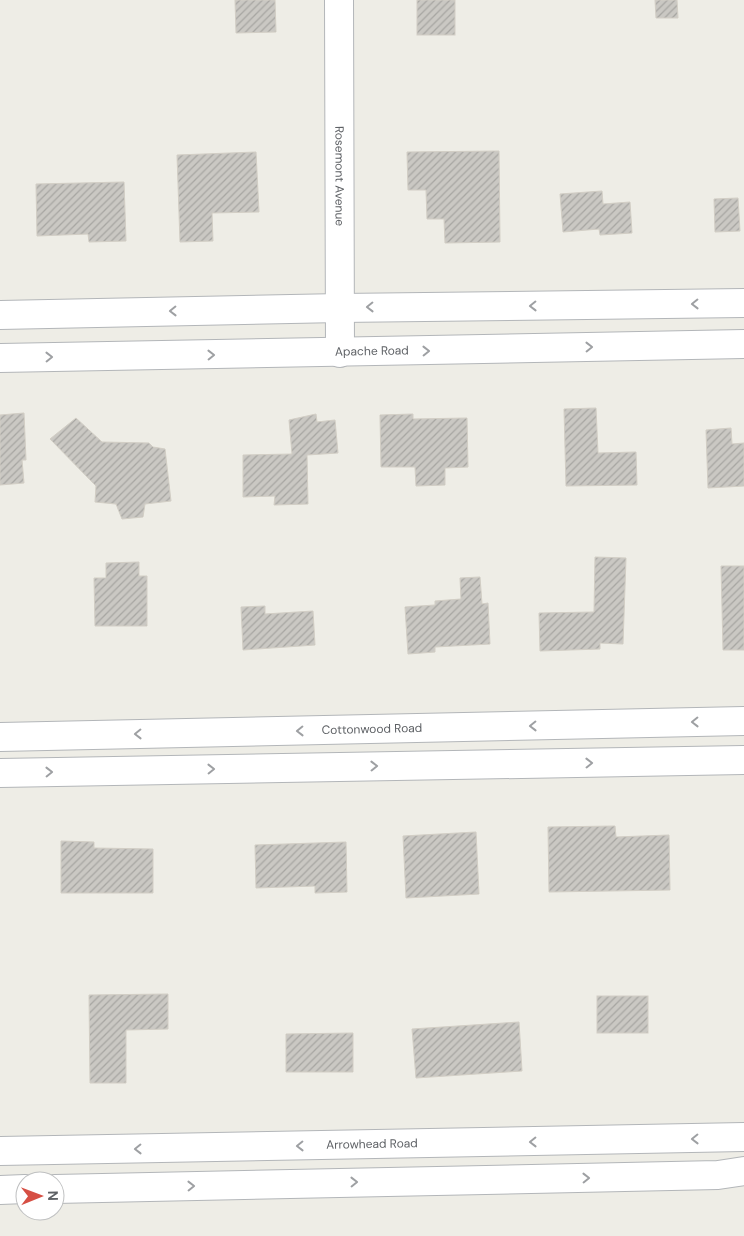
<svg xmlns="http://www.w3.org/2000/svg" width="744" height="1236" viewBox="0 0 744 1236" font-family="'DM Sans',sans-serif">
<defs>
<pattern id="building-hatch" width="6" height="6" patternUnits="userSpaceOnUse" patternTransform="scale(1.25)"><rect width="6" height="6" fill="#cac8c3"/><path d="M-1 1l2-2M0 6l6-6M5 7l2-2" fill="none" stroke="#a7a6a2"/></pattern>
</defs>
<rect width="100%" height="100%" fill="#eeede6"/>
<g fill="url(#building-hatch)" stroke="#d2cec5">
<polygon points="235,0 275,0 276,32 236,33"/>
<rect x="417" y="0" width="38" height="35"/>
<polygon points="655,0 677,0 678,18 656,18"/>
<polygon points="499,151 500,242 445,243 444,219 427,219 426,190 408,190 407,152"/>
<polygon points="256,152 259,212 212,213 213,241 180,242 177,155"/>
<polygon points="124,182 126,241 89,242 88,234 37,236 36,184"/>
<polygon points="602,191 603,204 630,202 632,233 600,235 599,229 563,232 560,194"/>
<polygon points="738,198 740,231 715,232 714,199"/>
<polygon points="596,408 598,453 636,452 637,485 566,486 564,409"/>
<polygon points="24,413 26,460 22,460 24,483 0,485 0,415"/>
<polygon points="316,414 317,422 335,420 338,453 307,455 308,504 274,505 275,496 243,497 243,455 292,454 289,420"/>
<polygon points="413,414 413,419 467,418 468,467 445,468 445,485 416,486 415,467 381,467 380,415"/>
<polygon points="76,418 102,442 149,443 153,447 165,449 171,501 145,504 143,517 122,519 116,504 95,502 96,486 50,439"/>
<polygon points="731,428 732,444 744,443 744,486 708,488 706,430"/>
<polygon points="595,557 626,558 623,644 600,643 600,649 540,651 539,613 594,612"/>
<polygon points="139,562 139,576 147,576 147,626 95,626 94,578 106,578 106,563"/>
<polygon points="721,566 744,566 744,650 723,650"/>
<polygon points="480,577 482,604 488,603 490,644 435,647 435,652 408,654 405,607 435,605 435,601 461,599 460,578"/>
<polygon points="265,606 265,614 313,611 315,645 243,650 241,607"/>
<polygon points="615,826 616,837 669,835 670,890 549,892 548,827"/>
<polygon points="476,832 479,894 406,898 403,836"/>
<polygon points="61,841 94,842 94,848 153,849 153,893 61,893"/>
<polygon points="346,842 347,892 315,893 315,886 256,888 255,845"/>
<polygon points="168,994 168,1029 126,1030 126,1083 90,1083 89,995"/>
<rect x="597" y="996" width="51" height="37"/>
<polygon points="519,1022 522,1071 416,1078 412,1029"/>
<polygon points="353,1033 353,1072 286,1072 286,1034"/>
</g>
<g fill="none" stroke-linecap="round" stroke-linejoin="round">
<g stroke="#b3b6b9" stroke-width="30">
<g id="minor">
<path id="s1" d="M339,0L340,353"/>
<polyline points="0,315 340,308 744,303"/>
<path id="s2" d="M0,358L744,344"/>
<path id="s3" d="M0,737L744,721"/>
<polyline points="0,773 744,760"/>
<path id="s4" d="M0,1151L744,1137"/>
<polyline points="55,1189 718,1175 744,1171"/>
<polyline points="0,1190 25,1189"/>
</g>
</g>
<use href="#minor" stroke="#fff" stroke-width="28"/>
</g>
<defs><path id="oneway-chevron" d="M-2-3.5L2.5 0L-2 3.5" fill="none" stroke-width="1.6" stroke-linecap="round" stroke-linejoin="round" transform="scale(1.25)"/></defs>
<g stroke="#9ea0a3">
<use href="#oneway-chevron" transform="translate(695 304) rotate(179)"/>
<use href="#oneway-chevron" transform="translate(533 306) rotate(179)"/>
<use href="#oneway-chevron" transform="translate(370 307) rotate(179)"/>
<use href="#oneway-chevron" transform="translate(173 311) rotate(179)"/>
<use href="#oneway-chevron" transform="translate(589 347) rotate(-1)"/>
<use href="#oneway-chevron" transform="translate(426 351) rotate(-1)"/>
<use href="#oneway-chevron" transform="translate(211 355) rotate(-1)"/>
<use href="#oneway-chevron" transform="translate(49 357) rotate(-1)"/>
<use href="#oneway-chevron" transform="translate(695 722) rotate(179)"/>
<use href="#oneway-chevron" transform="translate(533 726) rotate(179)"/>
<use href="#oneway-chevron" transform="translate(300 731) rotate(179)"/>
<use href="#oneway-chevron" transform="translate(138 734) rotate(179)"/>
<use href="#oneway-chevron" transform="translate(589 763) rotate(-1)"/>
<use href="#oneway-chevron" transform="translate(374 766) rotate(-1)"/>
<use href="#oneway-chevron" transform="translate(211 769) rotate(-1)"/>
<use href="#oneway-chevron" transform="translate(49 772) rotate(-1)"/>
<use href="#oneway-chevron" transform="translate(695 1139) rotate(179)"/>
<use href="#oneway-chevron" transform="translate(533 1142) rotate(179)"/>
<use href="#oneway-chevron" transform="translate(300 1146) rotate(179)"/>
<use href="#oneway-chevron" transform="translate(138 1149) rotate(179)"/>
<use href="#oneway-chevron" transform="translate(586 1178) rotate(-1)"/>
<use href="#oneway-chevron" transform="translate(354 1182) rotate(-1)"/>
<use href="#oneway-chevron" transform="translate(191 1186) rotate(-1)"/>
</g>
<g text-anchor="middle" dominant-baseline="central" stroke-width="4" stroke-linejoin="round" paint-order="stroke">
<g font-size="12" fill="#5e6165" stroke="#fff">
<text stroke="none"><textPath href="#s1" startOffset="176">Rosemont Avenue</textPath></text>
<text stroke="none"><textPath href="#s2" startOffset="372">Apache Road</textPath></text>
<text stroke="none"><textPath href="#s3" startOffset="372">Cottonwood Road</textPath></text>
<text stroke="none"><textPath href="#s4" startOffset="372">Arrowhead Road</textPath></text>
</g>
</g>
<g transform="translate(40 1196) rotate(89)"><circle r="24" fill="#ffffff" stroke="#bfc0c1"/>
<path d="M0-4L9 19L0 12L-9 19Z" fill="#d64f44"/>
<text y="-8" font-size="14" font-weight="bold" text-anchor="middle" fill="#5e6165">N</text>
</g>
</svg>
